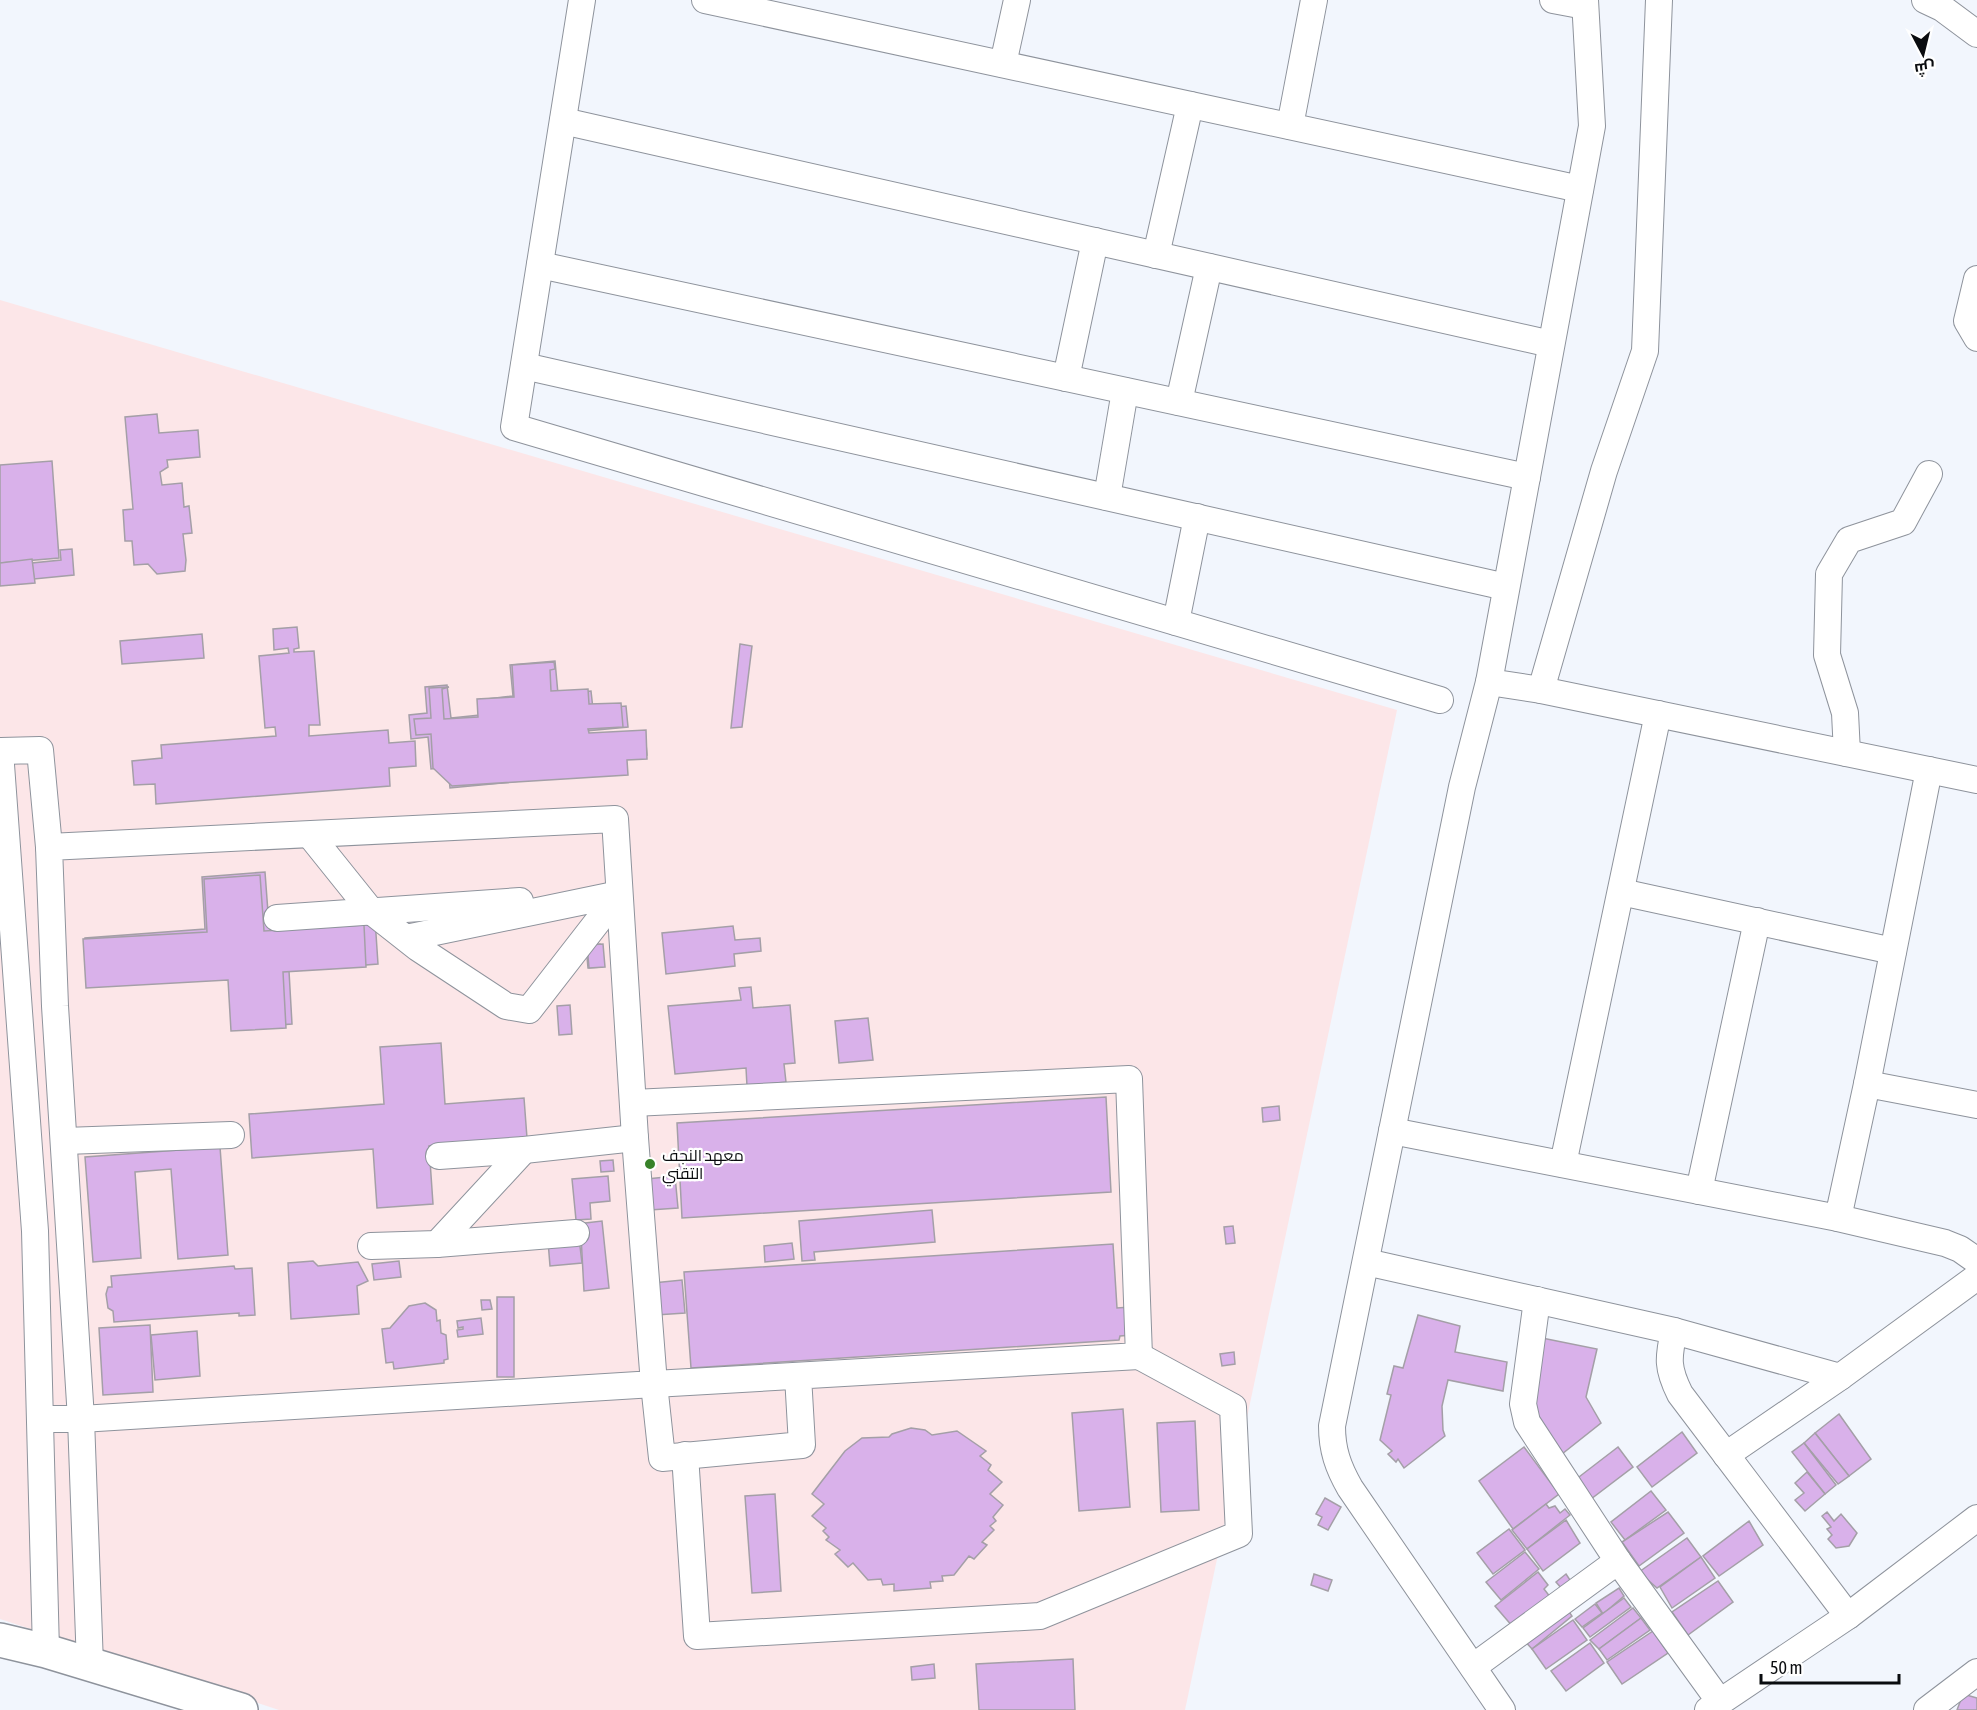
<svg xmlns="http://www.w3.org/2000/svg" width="1977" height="1710" viewBox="0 0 1977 1710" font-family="'Asap Condensed',Cairo,sans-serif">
<rect width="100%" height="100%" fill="#f2f6fd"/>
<polygon fill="#fce6e8" points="0,300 1397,710 1185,1710 279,1710 0,1619"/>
<g fill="#d9b1ea" stroke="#a49fa7" stroke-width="1.5">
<polygon points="157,414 159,433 198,430 200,457 167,460 168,467 160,472 162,485 182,483 184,507 189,506 192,533 183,534 186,560 185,571 157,574 148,564 134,565 132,541 125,541 123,510 133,509 125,417"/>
<polygon points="52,461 59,558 0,563 0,465"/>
<polygon points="72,549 74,575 34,579 32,563 61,560 60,550"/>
<polygon points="32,559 35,583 0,586 0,563"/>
<polygon points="297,627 299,648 294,649 294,652 314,651 320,725 309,725 309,736 388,730 389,743 415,741 416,766 389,768 390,786 156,804 155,784 134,785 132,761 162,758 161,745 276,736 275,727 265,728 259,656 289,653 288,648 274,650 273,629"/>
<polygon points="202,634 204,658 122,664 120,641"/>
<polygon points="740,644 752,646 742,727 731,728"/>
<polygon points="555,661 558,694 591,691 593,709 626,706 628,727 586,731 587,738 645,732 647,755 623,758 624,771 450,788 448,767 431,769 428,737 411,739 409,715 427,713 425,687 447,685 451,718 480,715 479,700 513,696 510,665"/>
<polygon points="554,662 555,669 550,670 551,691 588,689 589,704 621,703 623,727 588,729 589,733 646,730 647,759 627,760 628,775 452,786 433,768 431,734 416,735 414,719 431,718 429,688 449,687 442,689 444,719 478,717 477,699 514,697 512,665"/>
<polygon points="265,872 269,926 375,919 378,964 289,971 292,1024 235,1028 231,977 88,987 85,938 205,929 202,877"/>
<polygon points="260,875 264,931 364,925 366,967 283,972 286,1028 231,1031 228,980 86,988 83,939 207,932 204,879"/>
<polygon points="733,926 735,940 760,938 761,951 734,954 735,966 666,974 662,933"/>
<polygon points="600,944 602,967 588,968 586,946"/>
<polygon points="603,944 605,967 589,968 587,945"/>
<polygon points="751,987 753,1008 790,1005 795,1063 784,1064 786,1082 747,1086 746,1068 675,1074 668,1006 741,1000 739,988"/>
<polygon points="570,1005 572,1034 559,1035 557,1006"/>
<polygon points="868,1018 873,1060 839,1063 835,1021"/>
<polygon points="441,1043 445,1104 524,1098 527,1138 429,1146 433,1204 377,1208 373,1149 252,1158 249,1114 384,1104 380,1047"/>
<polygon points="1106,1097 1111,1192 682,1218 677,1123"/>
<polygon points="1279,1106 1280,1120 1263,1122 1262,1108"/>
<polygon points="220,1147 228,1255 178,1259 171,1169 135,1172 141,1258 93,1262 85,1157"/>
<polygon points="613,1160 614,1171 601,1172 600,1161"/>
<polygon points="608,1176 610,1201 590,1203 591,1219 576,1220 572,1179"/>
<polygon points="675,1176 678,1208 650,1210 647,1179"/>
<polygon points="932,1210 935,1242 814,1252 815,1260 802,1261 799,1221"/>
<polygon points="602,1221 609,1288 584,1291 581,1236 577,1224"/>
<polygon points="1233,1226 1235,1243 1226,1244 1224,1227"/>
<polygon points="579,1238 582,1263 550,1266 548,1241"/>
<polygon points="792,1243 794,1259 765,1262 764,1246"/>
<polygon points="1113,1244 1117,1308 1130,1307 1132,1335 1120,1336 1119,1340 691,1368 684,1272"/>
<polygon points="313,1261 318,1266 358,1262 368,1281 357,1286 359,1314 291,1319 288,1263"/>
<polygon points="399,1261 401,1277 374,1280 372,1264"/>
<polygon points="234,1266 235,1269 252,1268 255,1315 239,1316 239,1313 114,1322 113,1311 108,1308 106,1294 108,1287 112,1287 111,1276"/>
<polygon points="682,1280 685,1313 656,1315 653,1283"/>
<rect x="497" y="1297" width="17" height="80"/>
<polygon points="481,1300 490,1300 492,1309 482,1310"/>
<polygon points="425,1303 436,1310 437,1321 440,1320 441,1333 446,1335 448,1359 444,1360 444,1363 394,1369 393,1362 386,1363 382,1329 390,1328 409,1306"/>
<polygon points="1418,1315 1460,1326 1455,1352 1507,1362 1503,1391 1448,1380 1442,1406 1443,1430 1445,1436 1404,1468 1398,1459 1396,1462 1388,1454 1392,1451 1380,1440 1391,1395 1387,1394 1394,1366 1403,1368"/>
<polygon points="481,1318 483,1334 458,1337 457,1330 463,1329 463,1327 458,1328 457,1321"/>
<polygon points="150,1325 153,1392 103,1395 99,1328"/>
<polygon points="197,1331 200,1376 155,1380 151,1335"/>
<polygon points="1542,1338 1597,1349 1586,1397 1601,1423 1562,1454 1530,1411"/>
<polygon points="1234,1352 1235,1364 1222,1366 1220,1354"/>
<polygon points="1123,1409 1130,1507 1079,1511 1072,1413"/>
<polygon points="1839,1414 1871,1459 1849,1476 1815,1433"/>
<polygon points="1195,1421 1199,1510 1161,1512 1157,1423"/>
<polygon points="911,1428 925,1430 932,1435 957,1431 986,1451 980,1456 991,1465 988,1470 1002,1482 990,1494 1003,1505 993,1517 996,1521 990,1526 994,1530 982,1542 987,1545 974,1559 969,1556 954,1575 942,1576 943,1581 930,1582 931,1588 894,1591 894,1584 883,1585 881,1579 868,1580 853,1563 848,1567 835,1554 840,1550 826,1540 829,1537 823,1531 826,1528 812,1516 824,1504 812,1494 845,1451 862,1438 889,1437 892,1434"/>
<polygon points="1682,1432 1697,1453 1652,1487 1637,1467"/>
<polygon points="1815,1433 1849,1476 1838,1484 1804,1443"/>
<polygon points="1804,1443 1836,1485 1825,1494 1792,1452"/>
<polygon points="1524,1447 1559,1494 1513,1529 1479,1481"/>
<polygon points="1618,1447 1633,1467 1591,1499 1575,1480"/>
<polygon points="1807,1472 1825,1494 1805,1511 1795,1500 1804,1493 1795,1483"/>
<polygon points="1651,1491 1666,1510 1625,1540 1611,1522"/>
<polygon points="775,1494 781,1591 752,1593 745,1496"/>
<polygon points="1325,1498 1341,1507 1328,1530 1318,1525 1322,1517 1316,1514"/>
<polygon points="1546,1504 1549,1508 1555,1506 1560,1513 1565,1509 1570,1515 1527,1549 1512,1530"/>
<polygon points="1668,1512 1684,1533 1639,1566 1622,1542"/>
<polygon points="1827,1512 1834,1521 1841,1514 1857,1533 1849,1546 1836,1548 1828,1539 1832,1535 1827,1529 1831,1527 1822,1516"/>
<polygon points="1566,1520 1580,1543 1543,1571 1527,1549"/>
<polygon points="1749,1521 1763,1545 1719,1576 1703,1556"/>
<polygon points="1509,1529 1525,1550 1493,1574 1477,1553"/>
<polygon points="1687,1538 1701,1557 1657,1588 1639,1572"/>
<polygon points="1525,1552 1539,1569 1501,1600 1486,1582"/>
<polygon points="1701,1557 1715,1578 1672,1608 1660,1587"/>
<polygon points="1538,1572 1548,1585 1544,1589 1551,1598 1513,1627 1495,1606"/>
<polygon points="1314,1574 1332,1580 1328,1591 1311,1585"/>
<polygon points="1566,1574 1572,1583 1563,1590 1556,1582"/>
<polygon points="1718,1581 1733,1602 1688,1635 1672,1612"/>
<polygon points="1619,1588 1624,1596 1603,1614 1596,1603"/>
<polygon points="1624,1598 1631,1607 1590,1637 1583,1628"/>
<polygon points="1595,1604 1602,1613 1582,1627 1575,1619"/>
<polygon points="1565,1606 1572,1616 1532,1649 1523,1639"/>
<polygon points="1633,1608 1641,1618 1599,1649 1590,1640"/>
<polygon points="1641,1618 1650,1630 1607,1660 1599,1649"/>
<polygon points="1573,1620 1587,1640 1546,1669 1532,1649"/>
<polygon points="1653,1631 1668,1653 1622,1684 1607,1662"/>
<polygon points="1590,1643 1604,1663 1566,1691 1551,1671"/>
<polygon points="1073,1659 1075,1710 979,1710 976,1664"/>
<polygon points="934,1664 935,1678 912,1680 911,1667"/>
<polygon points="1963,1694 1977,1698 1977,1710 1957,1710"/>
</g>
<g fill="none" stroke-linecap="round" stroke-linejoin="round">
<g stroke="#8e939c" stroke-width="28">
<g id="minor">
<polyline points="582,0 514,427 1440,700"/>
<polyline points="705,0 1580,189"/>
<polyline points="1553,0 1585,6"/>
<polyline points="1925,0 1942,8 1977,34"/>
<polyline points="1003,64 1017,0"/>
<polyline points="563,121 1551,344"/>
<polyline points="1290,126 1314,0"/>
<polyline points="1156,255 1190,105"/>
<polyline points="540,265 1527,477"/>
<polyline points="1977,279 1967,321 1977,338"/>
<polyline points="524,366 1506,587"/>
<polyline points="1066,378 1095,241"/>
<polyline points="1179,402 1209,267"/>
<polyline points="1107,497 1125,391"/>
<polyline points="1176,622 1197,517"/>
<polyline points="1489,682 1541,690 1977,780"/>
<polyline points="1541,690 1604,471 1645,351 1659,0"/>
<polyline points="0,751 35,1231 46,1651"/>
<polyline points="1,751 40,750 49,847"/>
<polyline points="1847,753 1845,713 1827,655 1829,574 1849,540 1903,522 1929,474"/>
<polyline points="310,835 371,911 418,948 506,1006 529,1010 619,894 406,938"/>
<polyline points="1621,892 1893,951"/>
<polyline points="277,918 520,901"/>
<polyline points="1867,1084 1929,770"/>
<polyline points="633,1103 1129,1079 1139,1356 654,1384 662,1458 802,1445 798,1376"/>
<polyline points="1392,1131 1838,1218 1867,1084 1977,1105"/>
<polyline points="65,1141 231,1135"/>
<polyline points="439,1156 524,1150 635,1138"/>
<polyline points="1563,1164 1658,714"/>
<polyline points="1699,1191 1757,921"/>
<polyline points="1838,1218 1945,1243 1960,1249 1977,1261"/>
<polyline points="437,1244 524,1150"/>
<polyline points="371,1246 437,1244 576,1233"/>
<path d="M1366,1262L1674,1331C1668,1358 1667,1368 1680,1394L1848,1616"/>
<polyline points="1537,1300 1523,1404 1527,1422 1618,1561 1720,1702"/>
<polyline points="1674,1331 1840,1377 1977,1277"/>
<polyline points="40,1419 81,1419 654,1384 635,1138 615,819 49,847 55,1006 81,1419 90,1665"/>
<polyline points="685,1455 697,1636 1040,1616 1239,1534 1233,1407 1139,1356"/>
<polyline points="1726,1455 1840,1377"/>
<polyline points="1473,1667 1618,1561"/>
<path d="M1502,1710L1350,1488C1338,1467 1332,1450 1332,1426L1462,787L1489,682L1592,126L1585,0"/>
<polyline points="1708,1710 1848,1616 1977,1518"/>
<polyline points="1927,1710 1977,1672"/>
</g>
</g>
<g stroke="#8e939c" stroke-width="36">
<polyline id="major" points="0,1640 46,1651 241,1710"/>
</g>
<use href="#minor" stroke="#fff" stroke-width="26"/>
<use href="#major" stroke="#fff" stroke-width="33"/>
</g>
<circle fill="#388229" stroke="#fff" stroke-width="2" cx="650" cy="1164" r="6"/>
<g text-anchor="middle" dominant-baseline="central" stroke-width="4.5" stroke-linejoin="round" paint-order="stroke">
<g font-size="16" fill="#0a0c0f" stroke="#fff" text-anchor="start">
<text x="662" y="1155">معهد النجف<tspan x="662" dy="18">التقني</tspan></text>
</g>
</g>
<g transform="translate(1923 54) rotate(173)" stroke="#ffffff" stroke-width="4.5" paint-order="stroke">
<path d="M0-4.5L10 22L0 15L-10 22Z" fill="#0a0c0f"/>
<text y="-9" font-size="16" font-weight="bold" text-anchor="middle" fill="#0a0c0f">ش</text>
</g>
<path d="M1761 1674v9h138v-9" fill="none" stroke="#0a0c0f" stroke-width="3"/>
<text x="1770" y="1674" font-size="18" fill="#0a0c0f" stroke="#ffffff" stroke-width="4.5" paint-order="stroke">50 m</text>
</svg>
